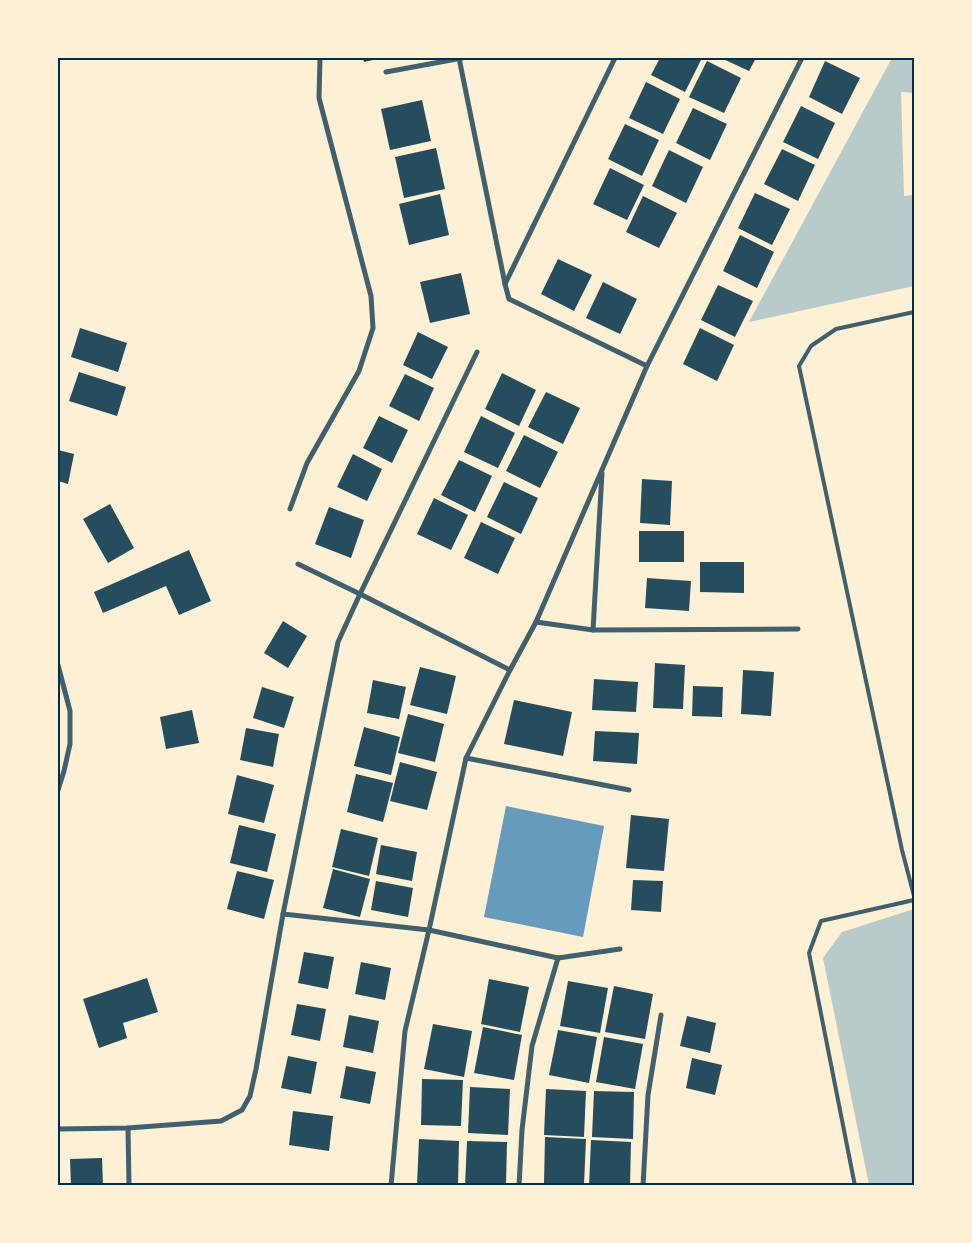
<svg xmlns="http://www.w3.org/2000/svg" width="972" height="1243" viewBox="0 0 972 1243" font-family="'Source Sans 3',sans-serif">
<rect width="100%" height="100%" fill="#fdf0d5"/>
<g fill="#b9caca">
<polygon points="892,58 914,58 914,93 901,92 904,196 914,195 914,286 749,322"/>
<polygon points="914,909 914,1185 869,1185 823,958 842,932"/>
</g>
<polygon fill="#669bbc" points="506,806 604,826 583,937 484,917"/>
<g fill="#264d5e">
<polygon points="363,58 382,58 364,62"/>
<polygon points="660,58 702,58 685,92 651,75"/>
<polygon points="721,58 756,58 749,71"/>
<polygon points="707,61 741,78 724,113 689,97"/>
<polygon points="825,61 860,78 842,114 809,97"/>
<polygon points="646,82 680,99 663,134 629,118"/>
<polygon points="422,100 431,141 390,150 381,109"/>
<polygon points="801,106 835,123 818,159 783,142"/>
<polygon points="693,108 727,124 710,160 676,143"/>
<polygon points="625,124 659,140 642,176 608,159"/>
<polygon points="436,148 445,189 404,198 395,157"/>
<polygon points="782,149 815,165 798,201 764,184"/>
<polygon points="669,150 703,167 686,203 652,186"/>
<polygon points="610,168 644,185 627,220 593,204"/>
<polygon points="755,193 790,209 772,245 738,228"/>
<polygon points="440,194 449,235 409,245 399,204"/>
<polygon points="643,196 677,213 659,248 626,232"/>
<polygon points="740,235 774,252 757,288 723,271"/>
<polygon points="558,259 592,275 574,311 541,294"/>
<polygon points="461,273 470,314 430,323 420,282"/>
<polygon points="603,282 637,299 620,334 586,318"/>
<polygon points="718,285 753,301 735,337 701,320"/>
<polygon points="80,328 127,343 118,372 71,357"/>
<polygon points="700,328 734,345 717,381 683,364"/>
<polygon points="418,332 448,347 432,379 403,365"/>
<polygon points="79,372 126,387 117,416 69,401"/>
<polygon points="502,373 536,390 519,426 485,409"/>
<polygon points="405,374 434,388 419,421 389,406"/>
<polygon points="546,392 580,408 563,444 528,427"/>
<polygon points="379,416 408,430 392,463 363,448"/>
<polygon points="481,416 515,433 498,468 464,452"/>
<polygon points="524,435 558,452 540,488 506,471"/>
<polygon points="58,450 74,454 68,484 58,481"/>
<polygon points="353,454 382,469 367,501 337,487"/>
<polygon points="459,460 492,476 475,512 441,495"/>
<polygon points="642,479 672,481 670,525 640,523"/>
<polygon points="504,482 538,498 521,534 487,517"/>
<polygon points="434,498 468,515 451,550 417,534"/>
<polygon points="110,504 134,548 108,563 83,519"/>
<polygon points="329,507 364,520 351,558 315,544"/>
<polygon points="481,522 515,538 498,574 464,558"/>
<rect x="639" y="531" width="45" height="31"/>
<polygon points="189,550 211,601 179,615 166,586 103,613 94,592"/>
<polygon points="700,562 744,562 744,593 700,592"/>
<polygon points="647,578 691,581 689,611 645,608"/>
<polygon points="283,621 307,636 288,668 264,653"/>
<polygon points="655,663 685,665 683,709 653,708"/>
<polygon points="420,667 456,676 447,714 410,705"/>
<polygon points="743,670 774,672 771,716 741,714"/>
<polygon points="594,679 638,682 636,712 592,710"/>
<polygon points="373,680 406,687 399,719 367,713"/>
<polygon points="693,686 723,687 722,717 692,716"/>
<polygon points="262,687 294,697 284,728 253,718"/>
<polygon points="514,700 572,712 563,756 504,744"/>
<polygon points="192,710 199,743 166,749 160,717"/>
<polygon points="408,714 444,724 435,762 398,753"/>
<polygon points="364,727 400,737 391,775 354,766"/>
<polygon points="246,728 279,734 273,767 240,760"/>
<polygon points="595,731 639,733 637,764 593,761"/>
<polygon points="400,762 437,772 427,810 390,801"/>
<polygon points="356,774 393,783 383,822 347,812"/>
<polygon points="237,775 274,785 264,823 228,814"/>
<polygon points="631,815 669,819 664,871 626,868"/>
<polygon points="239,825 276,834 267,872 230,863"/>
<polygon points="341,829 378,838 369,876 332,867"/>
<polygon points="381,845 417,852 412,881 376,874"/>
<polygon points="333,869 370,879 360,917 323,908"/>
<polygon points="237,871 274,880 264,919 227,909"/>
<polygon points="633,880 663,881 661,912 631,910"/>
<polygon points="376,881 413,888 408,917 371,910"/>
<polygon points="304,952 334,957 328,989 298,983"/>
<polygon points="361,962 391,968 385,1000 355,994"/>
<polygon points="147,978 158,1012 123,1023 127,1038 99,1048 83,999"/>
<polygon points="489,979 529,987 520,1032 481,1024"/>
<polygon points="568,981 608,988 600,1033 560,1026"/>
<polygon points="614,986 653,994 645,1039 605,1032"/>
<polygon points="297,1004 326,1009 320,1041 291,1035"/>
<polygon points="349,1015 379,1021 373,1053 343,1047"/>
<polygon points="687,1016 716,1023 710,1053 680,1046"/>
<polygon points="433,1024 472,1031 464,1077 424,1069"/>
<polygon points="483,1027 522,1035 514,1080 474,1073"/>
<polygon points="558,1030 597,1037 589,1083 549,1075"/>
<polygon points="604,1037 643,1044 635,1089 596,1082"/>
<polygon points="288,1056 317,1062 311,1094 281,1088"/>
<polygon points="692,1058 722,1065 715,1095 686,1088"/>
<polygon points="346,1066 376,1072 370,1104 340,1098"/>
<polygon points="422,1079 463,1080 461,1126 421,1125"/>
<polygon points="470,1087 510,1089 508,1135 468,1133"/>
<polygon points="546,1089 586,1091 584,1137 544,1135"/>
<polygon points="594,1091 634,1092 633,1139 592,1137"/>
<polygon points="293,1111 333,1116 329,1151 289,1145"/>
<polygon points="545,1137 586,1139 584,1185 544,1183"/>
<polygon points="419,1139 459,1141 458,1186 417,1185"/>
<polygon points="591,1140 631,1142 630,1186 589,1186"/>
<polygon points="467,1141 507,1142 506,1186 465,1186"/>
<polygon points="102,1158 103,1186 71,1186 70,1159"/>
</g>
<g fill="none" stroke-linecap="round" stroke-linejoin="round">
<g stroke="#3f606c" stroke-width="4">
<polyline points="914,312 836,329 811,346 799,366 902,850 914,896"/>
<polyline points="855,1186 809,953 821,921 914,900"/>
</g>
<g stroke="#3f606c" stroke-width="5">
<polyline points="459,58 505,284 509,299 647,366"/>
<polyline points="386,72 462,58"/>
<polyline points="505,284 615,58"/>
<polyline points="290,509 307,463 359,371 373,328 371,296 319,98 320,58"/>
<polyline points="298,564 360,594 510,670"/>
<polyline points="536,622 593,630 798,629"/>
<polyline points="593,630 602,473"/>
<polyline points="58,665 70,711 70,744 64,771 58,790"/>
<polyline points="466,758 629,790"/>
<polyline points="283,914 429,930 558,958 620,949"/>
<polyline points="128,1128 129,1186"/>
<polyline points="58,1129 128,1128 221,1121 242,1110 250,1096 256,1069 283,914 338,642 360,594 477,352"/>
<polyline points="391,1186 405,1031 429,930 466,758 510,670 536,622 647,366 802,58"/>
<polyline points="519,1186 522,1130 532,1046 558,958"/>
<polyline points="643,1186 648,1095 661,1015"/>
</g>
</g>
<rect width="972" height="1243" fill="none" stroke="#fdf0d5" stroke-width="118"/>
<rect x="59" y="59" width="854" height="1125" fill="none" stroke="#003049" stroke-width="2"/>
</svg>
